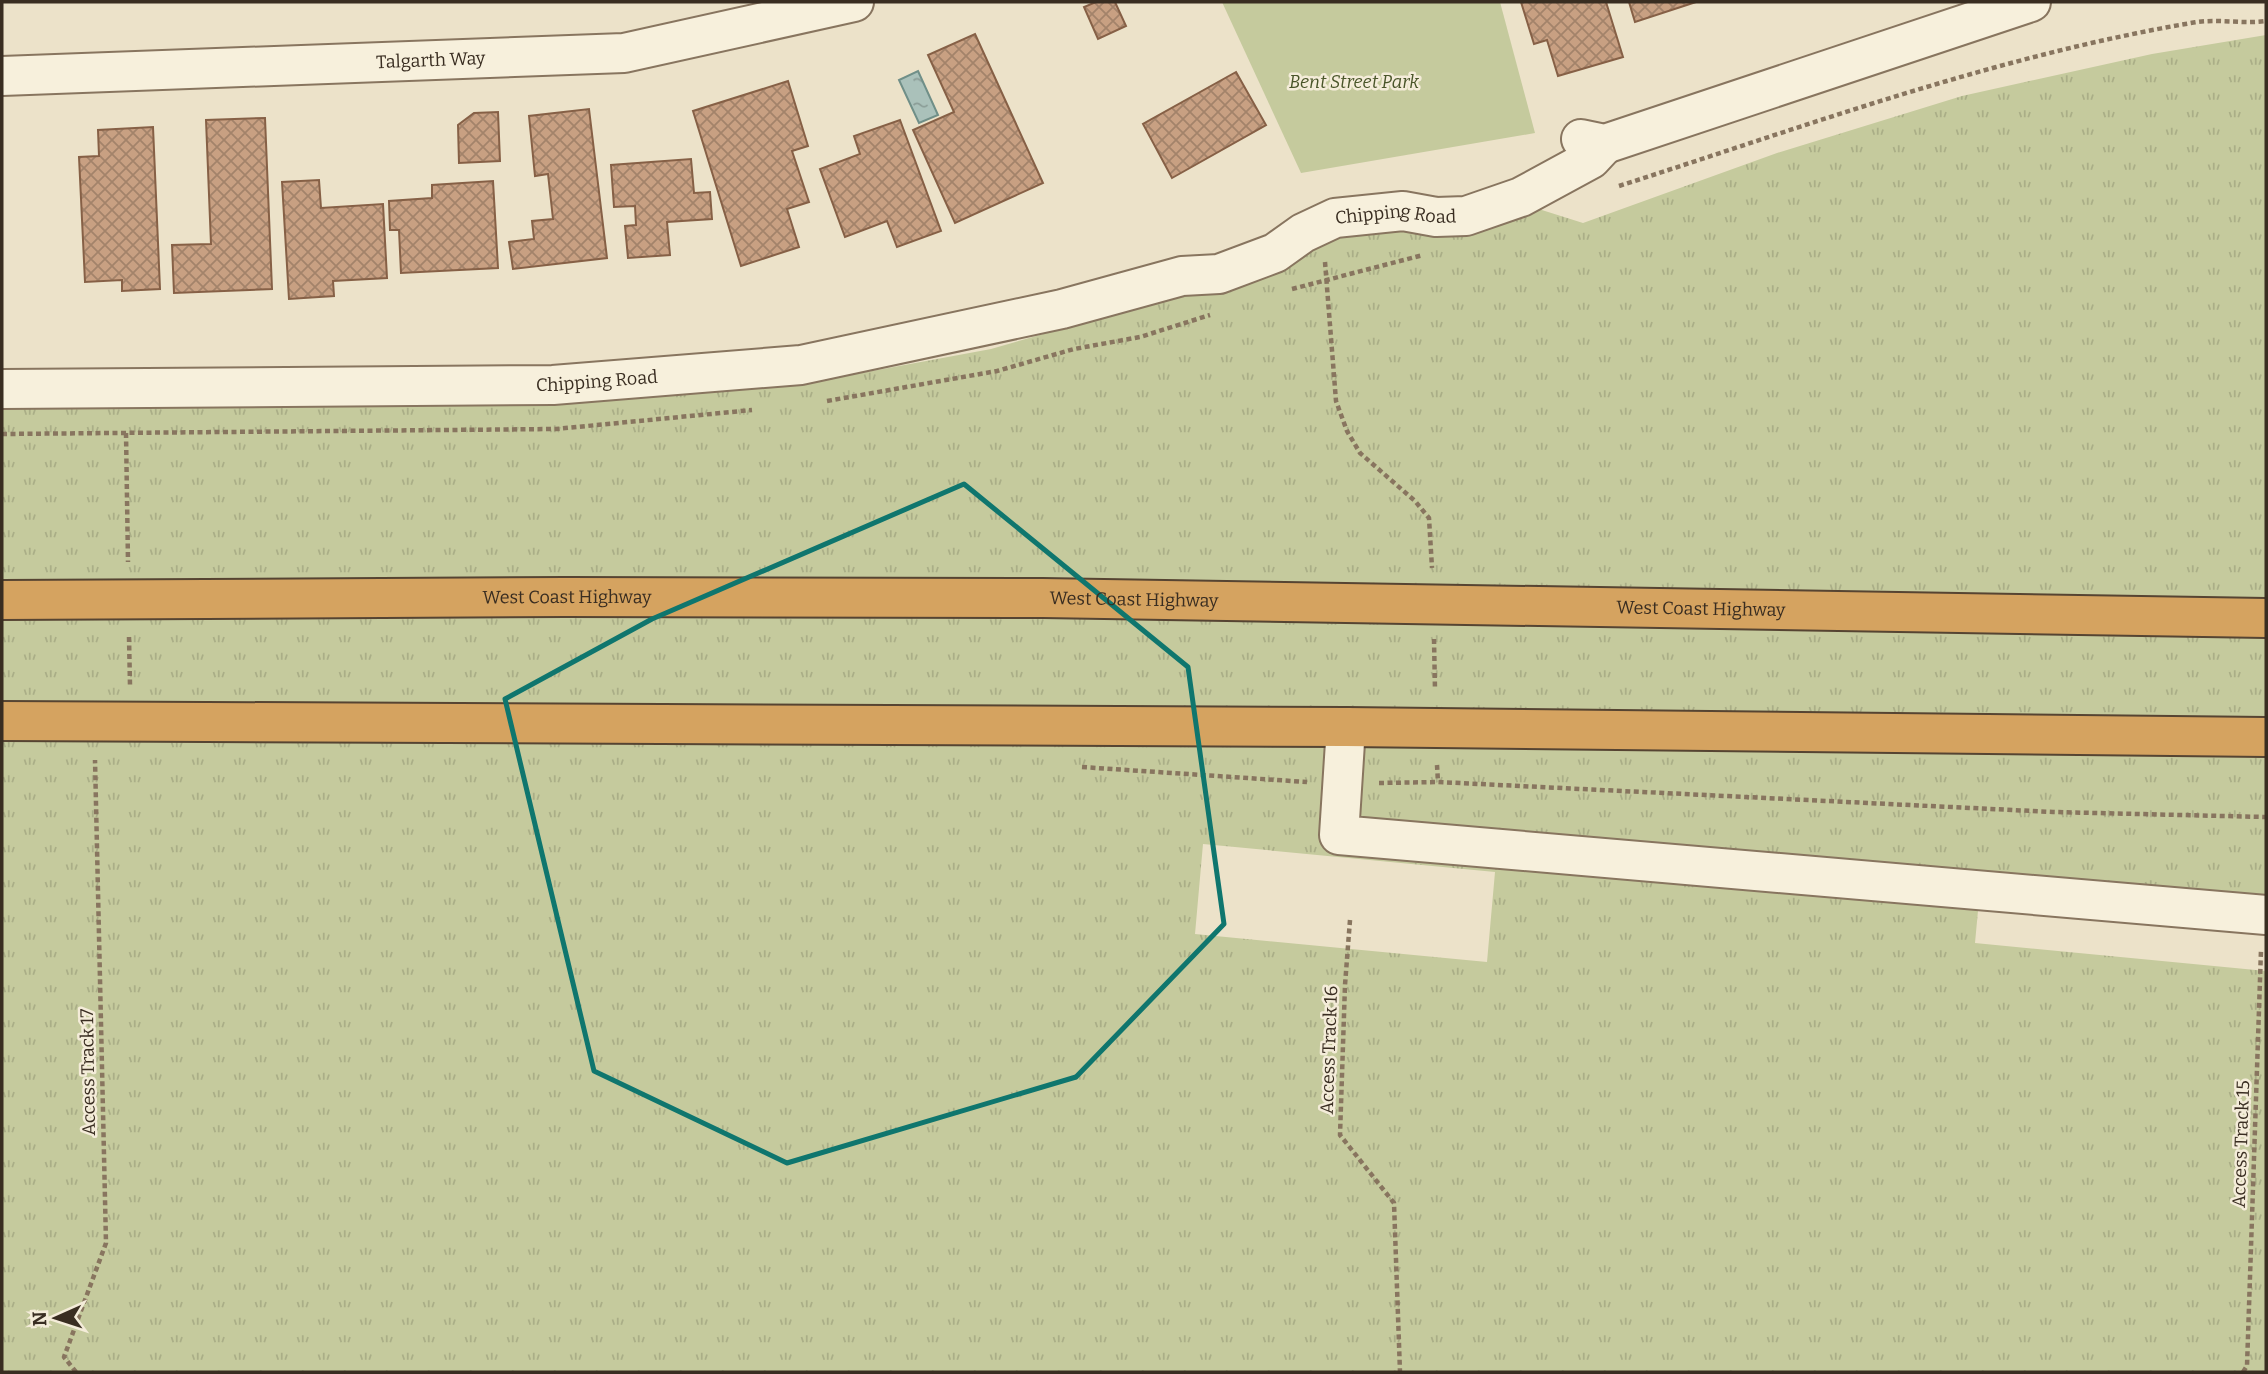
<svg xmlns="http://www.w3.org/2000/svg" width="2268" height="1374" viewBox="0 0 2268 1374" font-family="Bitter,serif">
<defs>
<pattern id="grass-tufts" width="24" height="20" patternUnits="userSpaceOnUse" patternTransform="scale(1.75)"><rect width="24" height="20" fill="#c5ca9d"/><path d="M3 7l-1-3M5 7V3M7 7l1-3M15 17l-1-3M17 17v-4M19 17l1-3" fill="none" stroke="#aaae87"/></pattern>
<pattern id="water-ripples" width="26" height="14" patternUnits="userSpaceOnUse" patternTransform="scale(1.75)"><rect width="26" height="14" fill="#aac1ba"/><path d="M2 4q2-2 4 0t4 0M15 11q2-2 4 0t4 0" fill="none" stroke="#8b9d97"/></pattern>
<pattern id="building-cross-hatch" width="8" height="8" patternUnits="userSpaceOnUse" patternTransform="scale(1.75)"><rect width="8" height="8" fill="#c8a082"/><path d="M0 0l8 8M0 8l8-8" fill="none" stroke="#a3836a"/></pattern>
</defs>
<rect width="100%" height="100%" fill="#ece2c9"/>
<path fill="url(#grass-tufts)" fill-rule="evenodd" d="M2266,35V928L1979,900L1975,943L2266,971V1372H2V409L555,405L802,384L991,349L1222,283L1307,242L1526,205L1583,223L1777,153L1962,96L2152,54ZM1203,844L1495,872L1487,962L1195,934Z"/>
<polygon fill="#c5ca9d" points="1222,2 1500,2 1535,133 1301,173"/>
<polygon fill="url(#water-ripples)" stroke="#708f88" stroke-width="2" points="918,71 938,115 919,123 899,80"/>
<g fill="url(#building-cross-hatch)" stroke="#866046" stroke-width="2">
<polygon points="1096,2 1115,2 1126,26 1098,39 1084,7"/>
<polygon points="1521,2 1606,2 1623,57 1558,76 1547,40 1534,44"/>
<polygon points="1629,2 1696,2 1635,22"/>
<polygon points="975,34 1043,183 955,223 913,130 954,112 928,55"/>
<polygon points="1236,72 1266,125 1172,178 1143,124"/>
<polygon points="788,81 808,146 792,151 809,202 787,209 799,247 741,266 693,111"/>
<polygon points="589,109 607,258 513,269 509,242 534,239 532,221 553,219 548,174 535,176 529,116"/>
<polygon points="498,112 500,161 459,163 458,125 474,113"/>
<polygon points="265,118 272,289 174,293 172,245 211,244 206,120"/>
<polygon points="900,120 941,231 897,247 887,221 845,237 820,169 860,154 854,136"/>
<polygon points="153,127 160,289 122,291 122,280 85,282 79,157 99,156 98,130"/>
<polygon points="691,159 694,193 710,192 712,219 667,222 670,255 628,258 625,226 636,225 635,206 614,207 611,165"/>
<polygon points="319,180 321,208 383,204 387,278 333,281 334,296 289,299 282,182"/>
<polygon points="493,181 498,268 401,273 399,230 390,230 389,201 432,198 432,185"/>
</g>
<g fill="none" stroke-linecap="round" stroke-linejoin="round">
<g stroke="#88755f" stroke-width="42">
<g id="minor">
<path id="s1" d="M2,76L624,53L854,2"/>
<polyline points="1581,139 1605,144 2031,2"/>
<path id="s2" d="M2,389L553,385L801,365L1062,309L1182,276L1219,274L1275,253L1303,233L1335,218L1403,211L1436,217L1466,216L1521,197L1591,159L1605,144"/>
<polyline points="1346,727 1339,835 2266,915"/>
</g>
</g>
<g stroke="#564432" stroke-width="42">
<g id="highway">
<path id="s3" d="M2,600L566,597L1043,598L2266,618"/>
<polyline points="2,721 1346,727 2266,737"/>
</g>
</g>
<g stroke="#88755f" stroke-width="4.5" stroke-dasharray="5 3.5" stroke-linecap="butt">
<path d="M1619,186C1809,125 1999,55 2197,22C2220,19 2243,24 2266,21"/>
<polyline points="1325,262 1336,401 1347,431 1360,453 1415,501 1429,518 1432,568"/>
<polyline points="1292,289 1423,255"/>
<polyline points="827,401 997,371 1074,349 1140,337 1210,315"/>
<polyline points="126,433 128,562"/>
<polyline points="2,434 556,429 752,410"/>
<polyline points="129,637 130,685"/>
<polyline points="1434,639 1435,690"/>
<polyline points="1437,765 1438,782"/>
<polyline points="1082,767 1307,782"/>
<polyline points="1379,783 1438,782 2053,812 2266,817"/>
<polyline points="1350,920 1345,985 1340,1135 1394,1203 1400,1372"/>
<polyline points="76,1372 64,1357 106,1243 95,760"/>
<polyline points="2243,1372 2247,1366 2261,950"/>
</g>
<use href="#minor" stroke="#f7f0dc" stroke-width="38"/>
<use href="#highway" stroke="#d5a360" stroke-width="38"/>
</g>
<path fill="none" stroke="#0f766e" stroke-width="5" stroke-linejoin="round" d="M964,484L1188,667L1224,924L1076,1077L787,1163L594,1071L505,699L652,619Z"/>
<g text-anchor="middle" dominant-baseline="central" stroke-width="5" stroke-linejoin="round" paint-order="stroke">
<g font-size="18" fill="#392d21" stroke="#f4ecd9">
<text stroke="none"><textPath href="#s1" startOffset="429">Talgarth Way</textPath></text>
<text stroke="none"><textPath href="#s2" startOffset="1419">Chipping Road</textPath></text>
<text stroke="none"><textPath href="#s2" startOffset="595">Chipping Road</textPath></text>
<text stroke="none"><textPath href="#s3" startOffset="565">West Coast Highway</textPath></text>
<text stroke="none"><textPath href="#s3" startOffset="1132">West Coast Highway</textPath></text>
<text stroke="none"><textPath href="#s3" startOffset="1699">West Coast Highway</textPath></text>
<text transform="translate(1329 1050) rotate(-88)">Access Track 16</text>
<text transform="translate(88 1072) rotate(-91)">Access Track 17</text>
<text transform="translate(2241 1144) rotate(-88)">Access Track 15</text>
</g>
<g font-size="18" font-style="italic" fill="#495529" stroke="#f4ecd9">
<text x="1354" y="82">Bent Street Park</text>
</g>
</g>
<rect width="2268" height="1374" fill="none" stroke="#392d21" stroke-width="7"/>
<g transform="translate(56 1318) rotate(267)" stroke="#f4ecd9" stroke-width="5" paint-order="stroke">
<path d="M0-5L12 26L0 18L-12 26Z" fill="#392d21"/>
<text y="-10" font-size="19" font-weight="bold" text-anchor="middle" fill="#392d21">N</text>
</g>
</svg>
